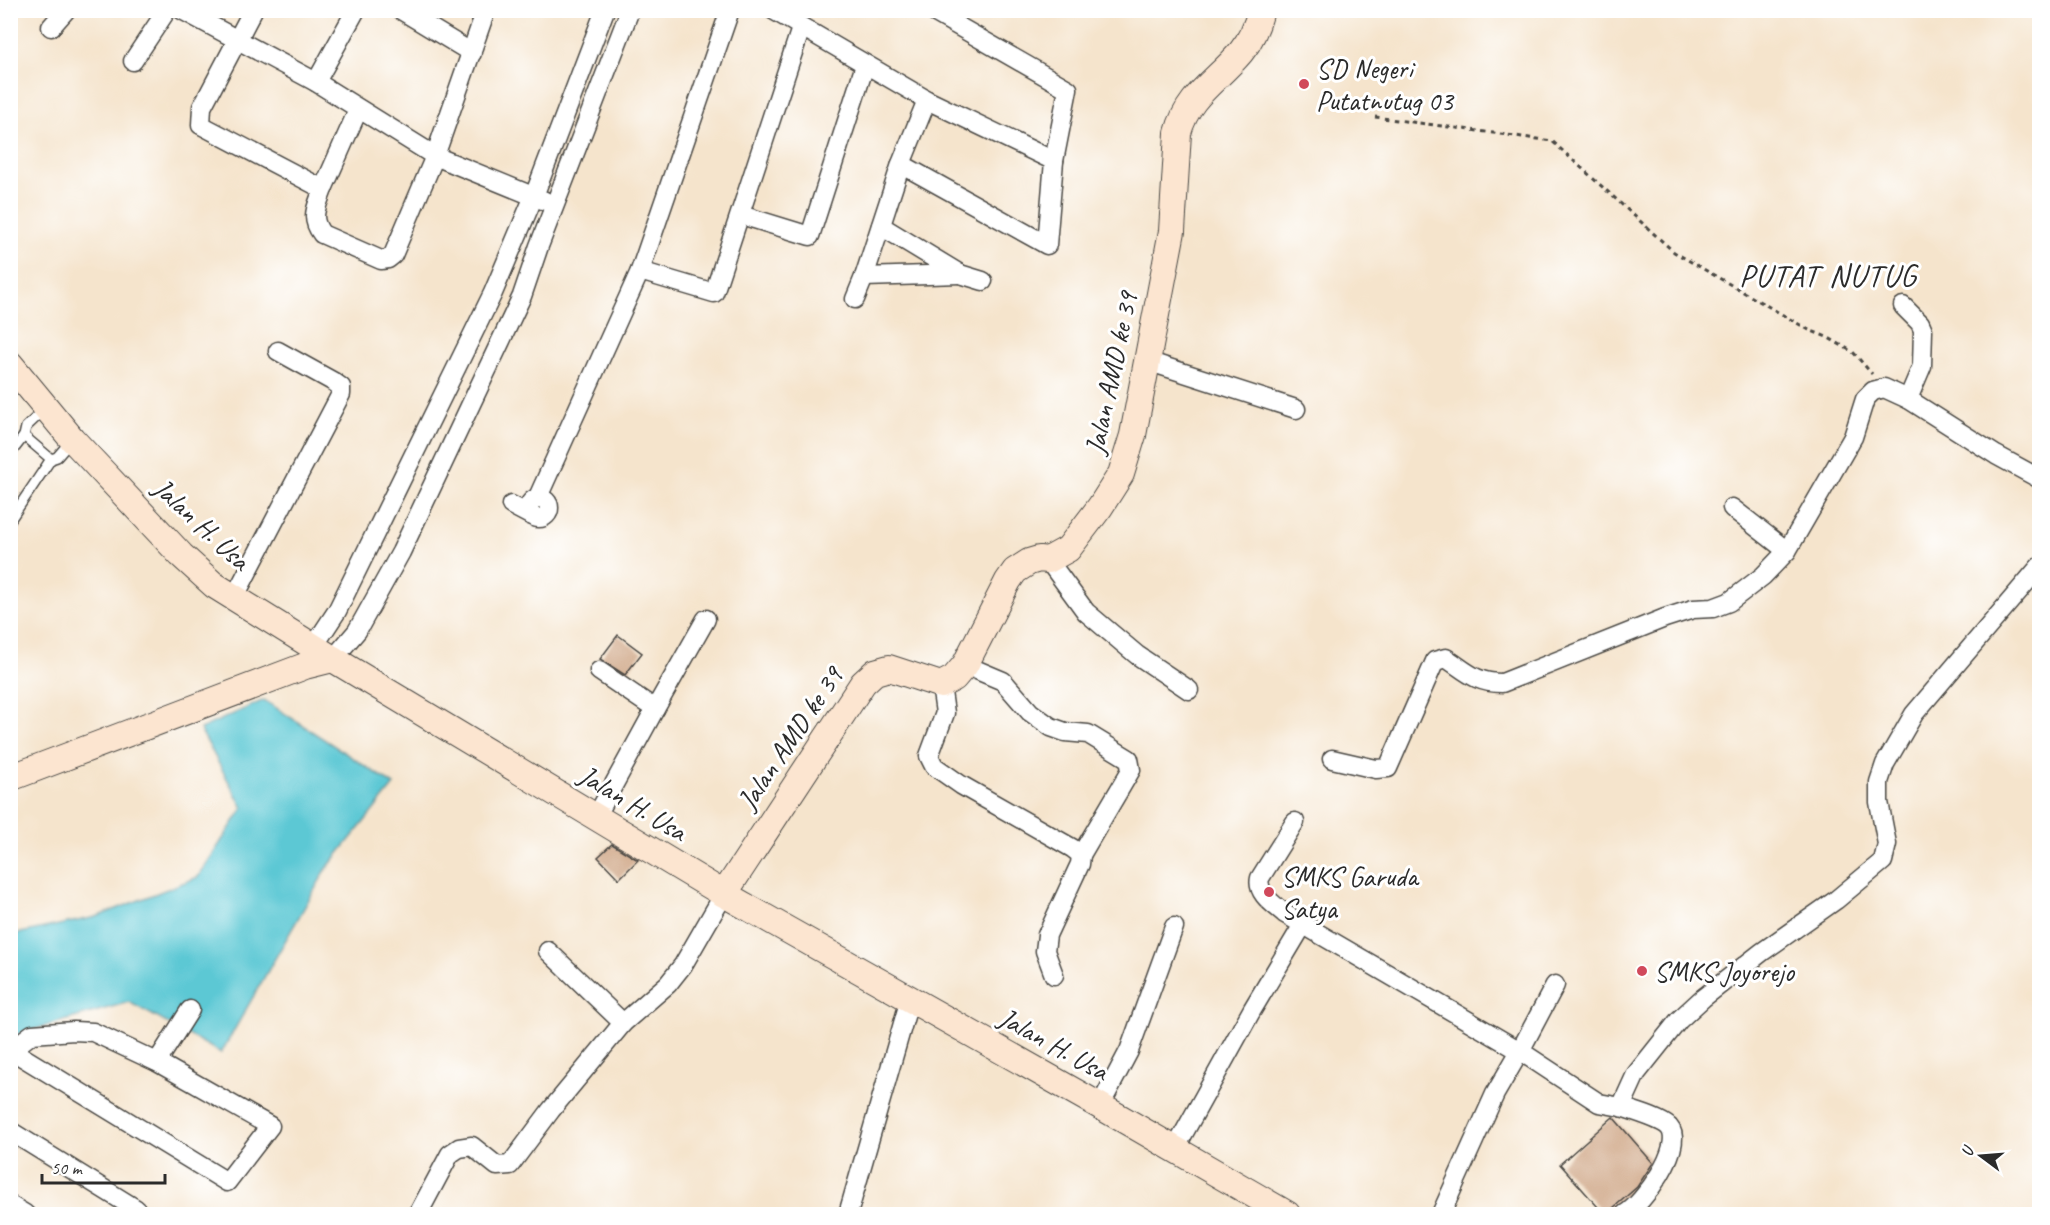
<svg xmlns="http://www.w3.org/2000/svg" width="2050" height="1225" viewBox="0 0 2050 1225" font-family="Caveat,sans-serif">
<rect width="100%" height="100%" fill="#fff"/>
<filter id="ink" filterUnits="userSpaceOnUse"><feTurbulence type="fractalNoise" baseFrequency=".0167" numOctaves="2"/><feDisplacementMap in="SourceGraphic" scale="12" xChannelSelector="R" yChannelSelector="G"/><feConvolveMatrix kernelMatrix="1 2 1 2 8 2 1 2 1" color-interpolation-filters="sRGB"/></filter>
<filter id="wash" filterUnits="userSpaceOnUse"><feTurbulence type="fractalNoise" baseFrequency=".008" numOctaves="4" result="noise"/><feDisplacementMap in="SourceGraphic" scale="24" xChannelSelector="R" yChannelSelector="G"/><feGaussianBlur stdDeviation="1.35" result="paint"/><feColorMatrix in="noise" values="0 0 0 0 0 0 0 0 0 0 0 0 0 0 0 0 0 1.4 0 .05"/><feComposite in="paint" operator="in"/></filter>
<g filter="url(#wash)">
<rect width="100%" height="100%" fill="#f5e4cc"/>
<polygon fill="#5cc8d4" stroke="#447a80" stroke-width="1.5" points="264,700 394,785 327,868 221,1053 129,1002 18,1034 11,1040 11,935 96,917 198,877 243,808 200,729"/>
<g id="blocks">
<g fill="#cfa685">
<polygon points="618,635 642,653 625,675 600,659"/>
<polygon points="612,844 638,860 619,879 598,857"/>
<polygon points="1613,1117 1653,1163 1637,1187 1605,1215 1560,1164"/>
</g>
</g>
</g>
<g filter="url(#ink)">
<use href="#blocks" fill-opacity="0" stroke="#494743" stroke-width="1.5"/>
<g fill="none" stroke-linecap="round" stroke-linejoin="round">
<g stroke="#494743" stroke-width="12">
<g id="lane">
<polyline points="44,410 26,427 24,436 51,459 57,457 71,441"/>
<polyline points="10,454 24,436"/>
<polyline points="10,520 51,459"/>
</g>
</g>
<g stroke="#494743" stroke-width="21">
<g id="street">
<polyline points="182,10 316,82 435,156 545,201"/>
<path d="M253,10L202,107L201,125L323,189C317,207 309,217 322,234L381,260L388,259L393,255L435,156L486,10"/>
<polyline points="401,10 472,53"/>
<polyline points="773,10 927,100 1054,161 1047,245 901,164"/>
<polyline points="930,10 1068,89 1054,161"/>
<polyline points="51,27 66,10"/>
<polyline points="133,61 167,10"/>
<polyline points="316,82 356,10"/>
<polyline points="323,189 358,110"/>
<polyline points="741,215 810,236 865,65"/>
<polyline points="881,226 960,274 983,281"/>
<polyline points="640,271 714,293 801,28"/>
<polyline points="864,277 960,274"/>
<polyline points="855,299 864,277 901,164 927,100"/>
<polyline points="1903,306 1920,323 1923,330 1922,366 1908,399 1996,455 2040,479"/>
<polyline points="1147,361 1296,409"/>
<polyline points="538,497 640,271 730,10"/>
<circle cx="539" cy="508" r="10"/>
<polyline points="511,505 530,515"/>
<polyline points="1732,508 1787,551"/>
<polyline points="1048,560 1086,612 1137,655 1189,690"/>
<polyline points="234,598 341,394 341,387 334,382 278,351"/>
<polyline points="314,646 337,611 493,293 534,196 605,10"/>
<polyline points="333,659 357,631 401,552 522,296 539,246 630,10"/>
<polyline points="965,665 1003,681 1030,712 1051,727 1065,732 1088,734 1129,759 1131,770 1081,855"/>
<polyline points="941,685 945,713 929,756 934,766 961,785 1072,848 1081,855 1080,864 1047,935 1045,951 1054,975"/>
<polyline points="655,709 706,619"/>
<path d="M1332,759L1376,769L1388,768L1435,661L1446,658C1467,672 1476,683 1502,683L1665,618L1693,609L1713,608L1729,602L1763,576L1787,551L1853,437L1865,399L1873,391L1884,388L1908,399"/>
<polyline points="596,817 655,709 599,671"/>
<path d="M1295,822L1260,878C1256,894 1275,905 1285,914L1520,1051L1555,985"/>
<polyline points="548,951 623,1023"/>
<polyline points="10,1051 11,1050 32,1034 74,1031 93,1032 157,1062 270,1126 227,1182 11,1050"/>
<polyline points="157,1062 190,1010"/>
<polyline points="1100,1106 1129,1051 1174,927"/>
<path d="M1621,1107C1633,1111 1661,1119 1669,1127C1686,1146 1642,1205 1625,1214"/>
<polyline points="10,1131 136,1209"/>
<polyline points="1175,1149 1252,1010 1304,923"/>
<polyline points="10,1205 25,1214"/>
<polyline points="418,1214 450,1154 459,1148 472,1146 497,1166 510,1165 551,1110 623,1023 668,984 683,965 724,894"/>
<polyline points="848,1214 910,999"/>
<polyline points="1441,1214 1495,1094 1520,1051 1599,1103 1621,1107 1636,1074 1679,1020 1703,998 1762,952 1836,900 1883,861 1887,844 1879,802 1879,782 1885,764 1914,714 2040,566"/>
</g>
</g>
<g stroke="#494743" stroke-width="28">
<g id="secondary">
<polyline points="10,364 72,439 181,555 214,585 333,659 724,894 1100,1106 1287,1214"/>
<polyline points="10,778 305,666 333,659"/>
<path d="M724,894L863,683L875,672L889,668L941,685L954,678L965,665L1008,581L1015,571L1029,562L1039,559L1048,560L1068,549L1100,507L1121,474L1133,435L1172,231L1178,133C1188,95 1217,81 1241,52C1251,40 1257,26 1261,10"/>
</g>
</g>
<polyline stroke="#494743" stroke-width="3" stroke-dasharray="4.5 4.5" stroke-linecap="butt" points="1375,117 1552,141 1674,252 1809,330 1827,337 1853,352 1872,374"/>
<use href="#lane" stroke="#fff" stroke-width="9"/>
<use href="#street" stroke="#fff" stroke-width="18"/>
<use href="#secondary" stroke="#fce5d0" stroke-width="26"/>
</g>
</g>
<g fill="#d1495b" stroke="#fff" stroke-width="2">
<circle cx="1304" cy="84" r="6"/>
<circle cx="1269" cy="892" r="6"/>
<circle cx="1642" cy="971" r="6"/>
</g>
<g text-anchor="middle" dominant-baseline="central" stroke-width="6" stroke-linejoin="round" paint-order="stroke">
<g font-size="28" fill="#2b2b2b" stroke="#fff" text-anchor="start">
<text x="1316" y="68">SD Negeri<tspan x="1316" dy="32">Putatnutug 03</tspan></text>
<text x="1281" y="876">SMKS Garuda<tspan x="1281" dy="32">Satya</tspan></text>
<text x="1654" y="971">SMKS Joyorejo</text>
</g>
<g font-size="28" fill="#2b2b2b" stroke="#fff">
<text transform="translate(1111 373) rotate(-78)">Jalan AMD ke 39</text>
<text transform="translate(202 524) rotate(43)">Jalan H. Usa</text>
<text transform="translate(790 738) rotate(-56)">Jalan AMD ke 39</text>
<text transform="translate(633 803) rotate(31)">Jalan H. Usa</text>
<text transform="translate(1054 1044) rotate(29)">Jalan H. Usa</text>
</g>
<g font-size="32" letter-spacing="1.5" fill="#2b2b2b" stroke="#fff">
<text x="1828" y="275">PUTAT NUTUG</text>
</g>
</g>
<rect width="2050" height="1225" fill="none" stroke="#fff" stroke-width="36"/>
<g transform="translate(1981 1156) rotate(286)" stroke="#ffffff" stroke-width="4.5" paint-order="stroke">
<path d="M0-4.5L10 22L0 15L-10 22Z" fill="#2b2b2b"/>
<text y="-9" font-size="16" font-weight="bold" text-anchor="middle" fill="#2b2b2b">U</text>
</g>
<path d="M42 1174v9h123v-9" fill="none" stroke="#2b2b2b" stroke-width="3"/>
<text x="51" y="1174" font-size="18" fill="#2b2b2b" stroke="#ffffff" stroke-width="4.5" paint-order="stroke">50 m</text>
</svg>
